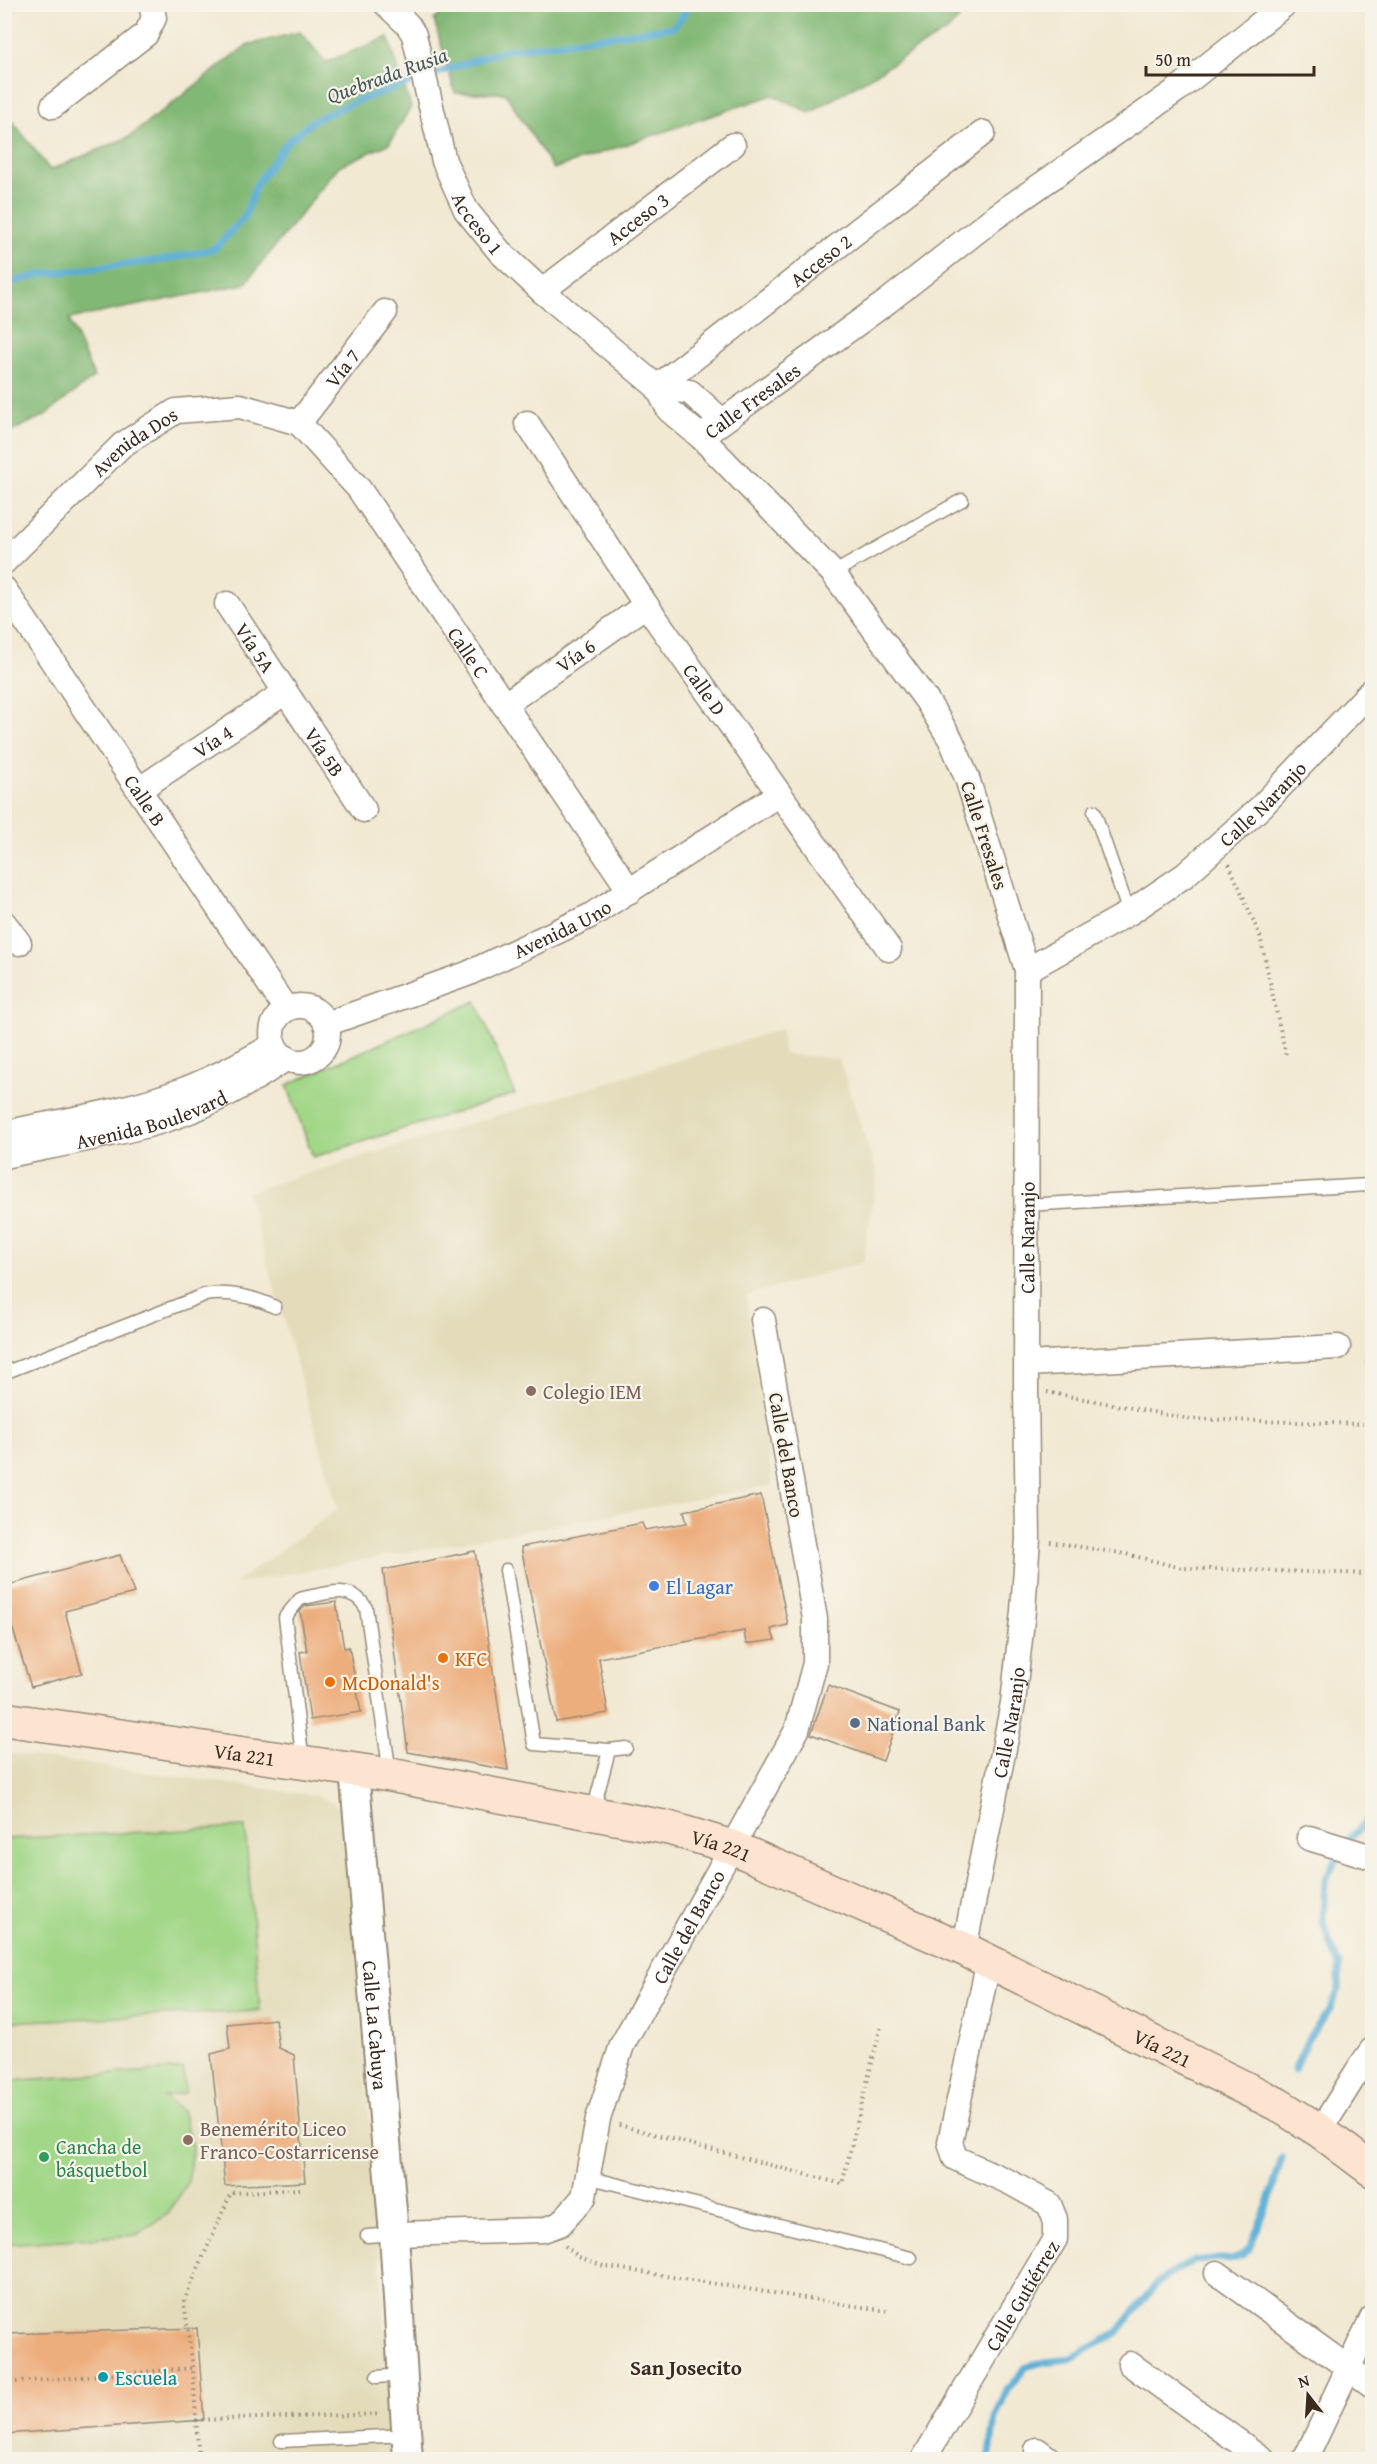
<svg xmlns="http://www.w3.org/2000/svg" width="1377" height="2464" viewBox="0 0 1377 2464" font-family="'Gentium Book Plus',serif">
<rect width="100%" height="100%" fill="#f7f3e8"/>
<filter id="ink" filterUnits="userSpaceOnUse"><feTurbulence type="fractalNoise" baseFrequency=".0167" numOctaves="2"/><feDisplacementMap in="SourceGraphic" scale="12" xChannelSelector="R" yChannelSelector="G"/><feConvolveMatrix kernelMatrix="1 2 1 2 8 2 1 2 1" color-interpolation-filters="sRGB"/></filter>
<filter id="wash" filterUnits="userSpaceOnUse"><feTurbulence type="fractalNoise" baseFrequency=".008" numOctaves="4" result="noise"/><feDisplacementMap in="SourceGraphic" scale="24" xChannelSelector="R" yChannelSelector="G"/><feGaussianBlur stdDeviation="1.35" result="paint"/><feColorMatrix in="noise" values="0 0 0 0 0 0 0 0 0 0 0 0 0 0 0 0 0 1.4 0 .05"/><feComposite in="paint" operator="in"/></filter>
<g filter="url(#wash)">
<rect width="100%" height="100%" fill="#f2e9d3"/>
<g fill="#e3dbba">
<polygon points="781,1029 783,1054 839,1059 877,1174 863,1262 746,1296 772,1485 234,1584 338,1509 247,1192"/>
<polygon points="5,1753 318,1796 338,1806 347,1820 395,2459 5,2460"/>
</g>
<g fill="#a2d788" stroke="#6e8053" stroke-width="1.5">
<polygon points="476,1001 515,1094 313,1157 287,1085"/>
<polygon points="245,1827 260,2011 5,2022 5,1839"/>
<polygon points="184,2069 184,2093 164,2097 182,2111 192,2147 188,2182 168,2214 136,2235 5,2244 5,2081"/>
</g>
<g fill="#81b874" stroke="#5e7149" stroke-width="1.5">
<polygon points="453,4 972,4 972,5 947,31 810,113 773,95 553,169 505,93 455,93 434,20"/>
<polygon points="300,32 326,62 388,37 411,107 389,144 339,166 245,284 69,319 94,377 44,416 5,434 5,111 50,170 129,137 247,45"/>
</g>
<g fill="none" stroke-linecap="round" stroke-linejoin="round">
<g stroke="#5aadd5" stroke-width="7">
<polyline points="4,284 44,274 163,260 214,249 244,218 256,185 285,144 314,120 357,101 502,51 674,27 691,4"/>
<polyline points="1372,1329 1368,1359 1372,1372"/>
<polyline points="1345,1844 1372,1815"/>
<polyline points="1294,2070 1310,2036 1330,2009 1339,1989 1339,1966 1323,1923 1325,1881 1339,1853"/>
<polyline points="989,2460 995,2418 1007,2390 1026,2367 1044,2362 1070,2359 1117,2333 1157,2283 1178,2269 1194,2261 1219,2258 1230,2260 1241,2256 1249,2249 1269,2201 1282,2158"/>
</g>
</g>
<g id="blocks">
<g fill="#edae7e">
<polygon points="761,1495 788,1625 771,1629 775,1640 746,1644 744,1631 599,1658 608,1713 556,1722 521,1547 642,1523 645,1530 687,1523 684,1511"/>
<polygon points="475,1551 508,1770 408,1752 383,1570"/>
<polygon points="120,1555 134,1593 65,1611 82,1673 31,1687 4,1601 4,1586"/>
<polygon points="336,1602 344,1648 349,1647 361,1712 310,1720 300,1652 307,1651 300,1611 305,1606"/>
<polygon points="828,1685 900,1712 883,1761 811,1734"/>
<polygon points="275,2019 279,2048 294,2055 305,2182 225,2186 211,2054 230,2049 227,2024"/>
<polygon points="197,2328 204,2420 4,2434 4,2334"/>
</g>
</g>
</g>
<g filter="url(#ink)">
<use href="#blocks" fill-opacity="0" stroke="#968a78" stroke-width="1.5"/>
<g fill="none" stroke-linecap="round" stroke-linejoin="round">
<g stroke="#968a78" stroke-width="15">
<g id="service">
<polyline points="833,573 962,500"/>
<polyline points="1094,811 1129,913"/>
<polyline points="1026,1205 1368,1185"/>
<path d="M4,1373L204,1295C230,1291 252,1296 275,1307"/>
<polyline points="506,1570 534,1744 609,1750 593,1812"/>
<polyline points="609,1750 626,1748"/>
<path d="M303,1762L285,1617L300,1599C324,1594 351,1582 366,1608L390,1774"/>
<polyline points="587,2177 911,2258"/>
<polyline points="367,2236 394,2234"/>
<polyline points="377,2377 403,2375"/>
<polyline points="281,2441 407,2435"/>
</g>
</g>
<g stroke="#968a78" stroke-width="27">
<g id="minor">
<path id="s1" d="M386,4L408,25L414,35L444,161L466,210L500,252L542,291L657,387L669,410L701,437"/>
<polyline points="53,106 146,34 154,18 151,4"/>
<path id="s2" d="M542,291L733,145"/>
<path id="s3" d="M657,387L983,133"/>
<polyline points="657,387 690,392 722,421"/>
<path id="s4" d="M299,423L359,489L630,891"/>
<path id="s5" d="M299,423L385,312"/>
<path id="s6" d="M527,423L646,605L889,949"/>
<path id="s7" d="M4,562L122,445L176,411L240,406L299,423"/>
<path id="s8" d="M4,589L286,1009"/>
<path id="s9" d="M227,604L364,810"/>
<path id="s10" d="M504,705L646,605"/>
<path id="s11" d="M140,789L284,693"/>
<polyline points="4,923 19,943"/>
<path id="s12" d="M1027,970L1129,913L1185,875L1261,807L1372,690"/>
<circle cx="300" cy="1034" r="28"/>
<path id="s13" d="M326,1024L467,974L590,916L779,794"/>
<path d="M4,1133C61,1121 129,1111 183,1090C215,1078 244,1062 274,1045"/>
<path id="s14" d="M4,1156C52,1146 101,1137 148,1125C197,1112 245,1087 287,1058"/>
<polyline points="1027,1364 1338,1347"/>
<polyline points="1309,1838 1372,1857"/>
<path id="s15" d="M964,1949L1013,1703L1023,1611L1028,1539L1026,1388L1027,970L967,778L951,740L927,701L833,573L701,437L888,301L991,220L1177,90L1285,4"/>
<polyline points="1320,2131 1360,2067 1372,2050"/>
<path id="s16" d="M394,2234L543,2230L560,2224L584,2197L598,2119L622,2045L797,1730L815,1663V1619L763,1320"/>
<polyline points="1217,2273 1372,2385"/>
<polyline points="1130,2364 1264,2460"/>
<polyline points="1037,2450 1050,2460"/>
<path id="s17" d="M923,2460L1055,2239V2219L1049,2204L1009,2182L955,2158L950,2142L989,1960"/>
<polyline points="1305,2460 1372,2318"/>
</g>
</g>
<g stroke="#968a78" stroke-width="32">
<g id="tertiary">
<path id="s18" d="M354,1770L394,2234L408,2460"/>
</g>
</g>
<g stroke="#968a78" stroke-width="36">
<g id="secondary">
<path id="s19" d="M4,1719L390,1775L669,1828L732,1847L964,1949L1277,2104L1320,2131L1372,2170"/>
</g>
</g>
<g stroke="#968a78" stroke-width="4" stroke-dasharray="1.5 4.5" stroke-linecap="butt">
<polyline points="1229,864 1260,936 1286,1056"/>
<polyline points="1047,1392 1190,1419 1363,1424"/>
<polyline points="1050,1542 1126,1554 1182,1568 1369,1574"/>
<polyline points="619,2125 842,2184 881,2026"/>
<polyline points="300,2189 231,2193 184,2301 193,2368 196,2420 381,2414"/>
<polyline points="565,2246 579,2257 603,2266 887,2311"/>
<polyline points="4,2383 193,2368"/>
<polyline points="196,2420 199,2460"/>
</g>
<use href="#service" stroke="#fff" stroke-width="12"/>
<use href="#minor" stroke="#fff" stroke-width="24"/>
<use href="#tertiary" stroke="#fff" stroke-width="28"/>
<use href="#secondary" stroke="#fde4d0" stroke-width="33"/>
</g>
</g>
<g fill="#8d6e63" stroke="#f7f3e8" stroke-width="2">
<circle cx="531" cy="1391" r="6"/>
<circle cx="188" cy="2140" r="6"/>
</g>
<circle fill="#3f7fe0" stroke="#f7f3e8" stroke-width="2" cx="654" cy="1586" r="6"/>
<g fill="#e8710a" stroke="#f7f3e8" stroke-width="2">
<circle cx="443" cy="1658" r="6"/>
<circle cx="330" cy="1682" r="6"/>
</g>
<circle fill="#5c6f8a" stroke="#f7f3e8" stroke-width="2" cx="855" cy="1723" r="6"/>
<circle fill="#2e9e5b" stroke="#f7f3e8" stroke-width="2" cx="44" cy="2157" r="6"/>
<circle fill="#0f9aa8" stroke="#f7f3e8" stroke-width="2" cx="103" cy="2377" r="6"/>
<g text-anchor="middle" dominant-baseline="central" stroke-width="4.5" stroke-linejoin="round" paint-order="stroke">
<g font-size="20" fill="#3b2a1e" stroke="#f7f3e8">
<text stroke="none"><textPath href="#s2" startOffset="120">Acceso 3</textPath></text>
<text stroke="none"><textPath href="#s1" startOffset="243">Acceso 1</textPath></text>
<text stroke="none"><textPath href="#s3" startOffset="207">Acceso 2</textPath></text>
<text stroke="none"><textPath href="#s5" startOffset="70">Vía 7</textPath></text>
<text stroke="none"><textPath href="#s15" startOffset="1684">Calle Fresales</textPath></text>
<text stroke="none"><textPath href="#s7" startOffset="178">Avenida Dos</textPath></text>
<text stroke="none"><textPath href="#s9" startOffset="52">Vía 5A</textPath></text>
<text stroke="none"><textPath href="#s4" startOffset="286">Calle C</textPath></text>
<text stroke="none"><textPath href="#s10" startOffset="87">Vía 6</textPath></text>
<text stroke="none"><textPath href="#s6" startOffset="320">Calle D</textPath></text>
<text stroke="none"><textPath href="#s11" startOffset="87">Vía 4</textPath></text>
<text stroke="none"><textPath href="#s9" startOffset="177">Vía 5B</textPath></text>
<text stroke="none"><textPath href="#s8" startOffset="254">Calle B</textPath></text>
<text stroke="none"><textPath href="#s12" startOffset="290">Calle Naranjo</textPath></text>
<text transform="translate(985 835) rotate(72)">Calle Fresales</text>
<text stroke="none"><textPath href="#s13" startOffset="255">Avenida Uno</textPath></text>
<text stroke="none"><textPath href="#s14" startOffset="152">Avenida Boulevard</textPath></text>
<text stroke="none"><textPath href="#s15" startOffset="717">Calle Naranjo</textPath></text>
<text transform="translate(787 1455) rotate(80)">Calle del Banco</text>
<text stroke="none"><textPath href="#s15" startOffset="231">Calle Naranjo</textPath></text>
<text stroke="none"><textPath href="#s19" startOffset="243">Vía 221</textPath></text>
<text stroke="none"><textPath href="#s19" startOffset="729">Vía 221</textPath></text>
<text stroke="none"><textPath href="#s16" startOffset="496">Calle del Banco</textPath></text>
<text stroke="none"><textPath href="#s18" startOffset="256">Calle La Cabuya</textPath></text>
<text stroke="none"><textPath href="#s19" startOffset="1215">Vía 221</textPath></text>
<text stroke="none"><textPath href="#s17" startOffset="192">Calle Gutiérrez</textPath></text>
</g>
<g font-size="20" fill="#785e54" stroke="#f7f3e8" text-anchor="start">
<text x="543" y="1391">Colegio IEM</text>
<text x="200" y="2128">Benemérito Liceo<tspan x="200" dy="23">Franco-Costarricense</tspan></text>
</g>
<g font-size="20" fill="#366cbe" stroke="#f7f3e8" text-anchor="start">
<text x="666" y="1586">El Lagar</text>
</g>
<g font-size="20" fill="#c56008" stroke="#f7f3e8" text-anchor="start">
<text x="455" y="1658">KFC</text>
<text x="342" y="1682">McDonald's</text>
</g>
<g font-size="20" fill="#4e5e75" stroke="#f7f3e8" text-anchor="start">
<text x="867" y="1723">National Bank</text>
</g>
<g font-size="20" fill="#27864d" stroke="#f7f3e8" text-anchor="start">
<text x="56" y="2146">Cancha de<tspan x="56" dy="23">básquetbol</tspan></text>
</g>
<g font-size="20" fill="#0d838f" stroke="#f7f3e8" text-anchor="start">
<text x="115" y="2377">Escuela</text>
</g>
<g font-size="21" font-style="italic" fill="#46585e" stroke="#f7f3e8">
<text transform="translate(387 75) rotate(-20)">Quebrada Rusia</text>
</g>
<g font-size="21" font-weight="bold" fill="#3b2a1e" stroke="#f7f3e8">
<text x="686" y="2367">San Josecito</text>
</g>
</g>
<rect width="1377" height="2464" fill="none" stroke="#f7f3e8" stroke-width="24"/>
<g transform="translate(1308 2395) rotate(343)" stroke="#f7f3e8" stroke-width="4.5" paint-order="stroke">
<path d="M0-4.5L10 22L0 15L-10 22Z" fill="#3b2a1e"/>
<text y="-9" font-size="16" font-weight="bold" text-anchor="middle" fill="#3b2a1e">N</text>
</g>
<path d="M1146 66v9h168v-9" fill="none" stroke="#3b2a1e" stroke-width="3"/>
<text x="1155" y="66" font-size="18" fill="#3b2a1e" stroke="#f7f3e8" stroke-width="4.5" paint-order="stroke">50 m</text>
</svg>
